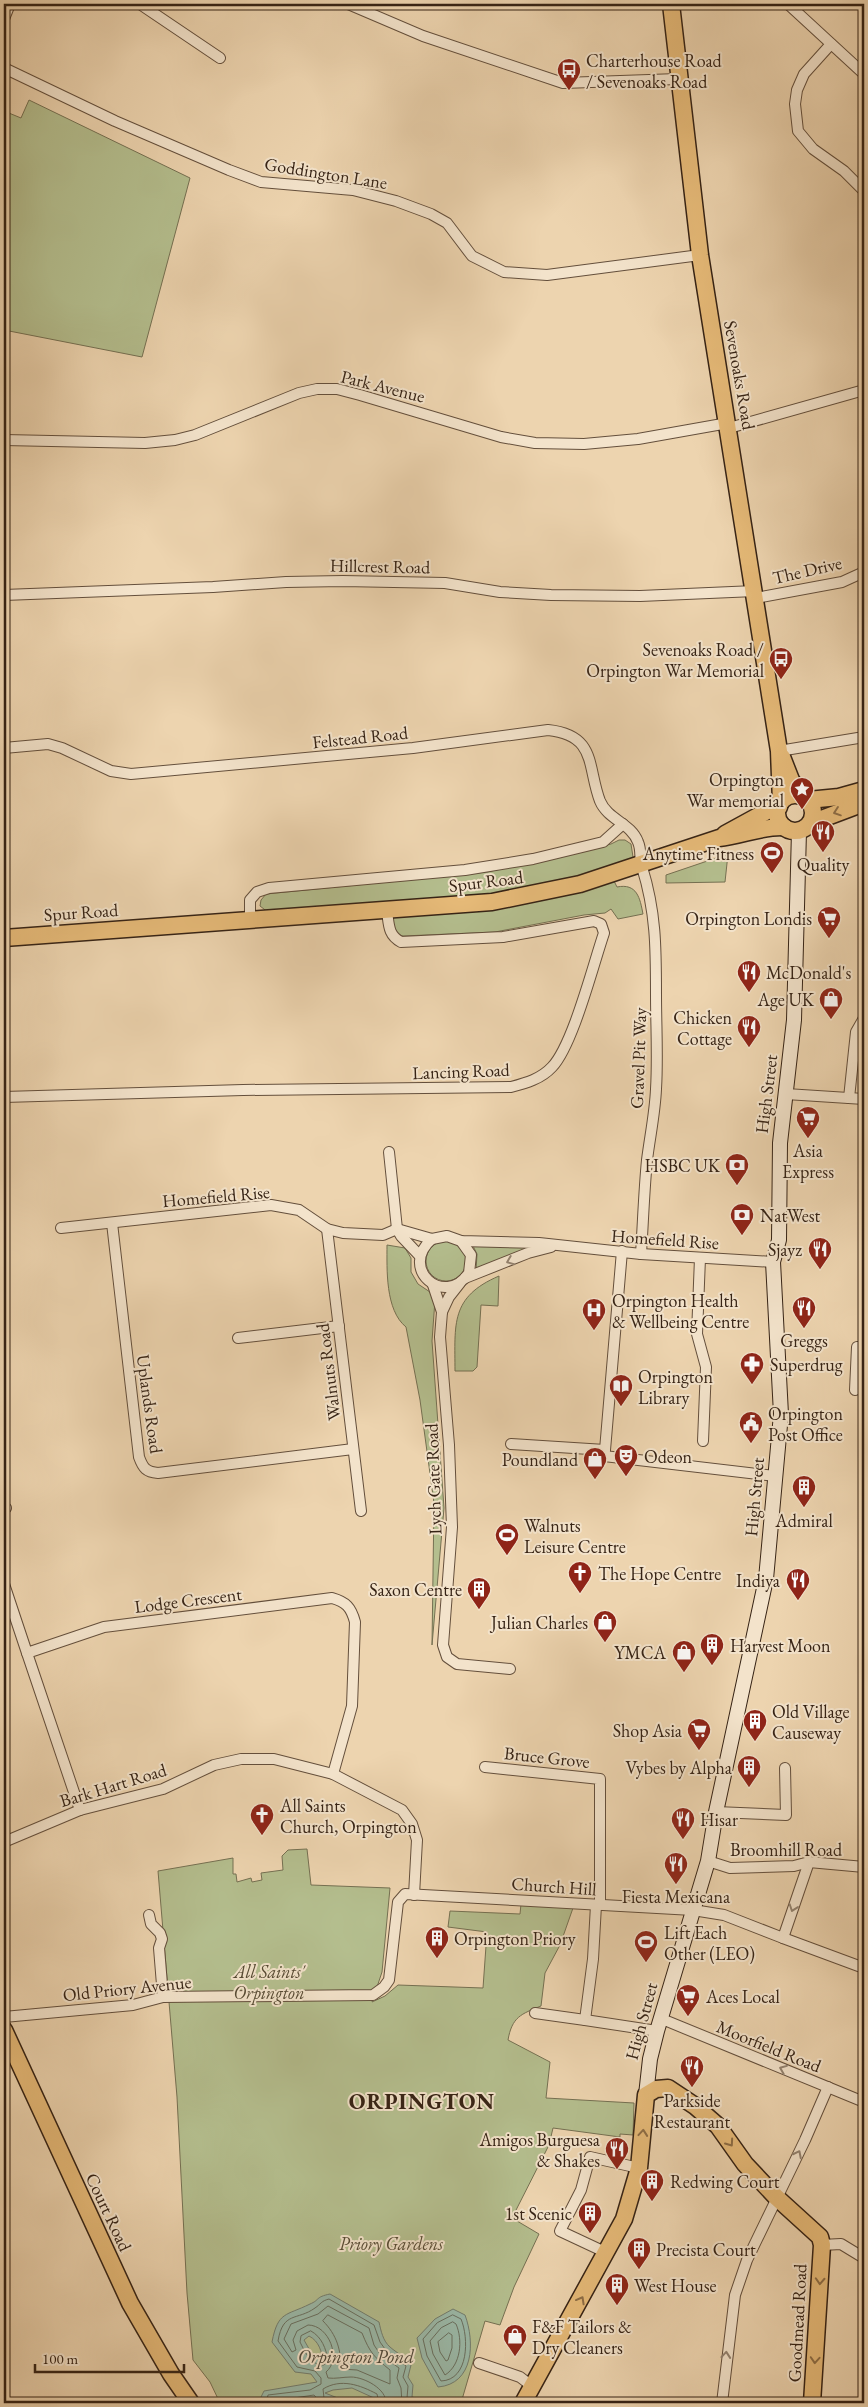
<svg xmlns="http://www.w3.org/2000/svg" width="868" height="2407" viewBox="0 0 868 2407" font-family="'EB Garamond',serif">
<rect width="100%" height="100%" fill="#edd4af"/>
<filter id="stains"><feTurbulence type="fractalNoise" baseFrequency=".004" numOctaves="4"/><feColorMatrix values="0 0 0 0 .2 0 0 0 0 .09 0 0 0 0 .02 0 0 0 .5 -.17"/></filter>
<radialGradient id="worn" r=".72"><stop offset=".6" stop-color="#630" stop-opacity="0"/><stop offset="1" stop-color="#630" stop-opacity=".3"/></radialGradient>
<g fill="#b4be8e" stroke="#757052">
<polygon points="29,100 190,178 142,357 4,330 4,111 21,118"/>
<polygon points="619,840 625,840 631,844 633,857 630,863 541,887 492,895 269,913 260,906 261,900 266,894 487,872 611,844"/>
<polygon points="728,854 725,882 666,883 666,875"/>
<path d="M614,881L617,887C637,883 640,898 643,914L618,919L611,909L605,913L584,915L495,932L403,936L396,934L392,923L393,917L490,908Z"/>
<circle cx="446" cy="1261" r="20"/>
<polygon points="472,1244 532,1248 476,1271 477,1254"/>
<path d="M387,1245L405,1248L411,1258V1272L418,1284L430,1292L435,1300L432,1341L444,1508L432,1645L434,1503L420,1400L406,1327C385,1310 387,1269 387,1245Z"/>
<path d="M499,1276L498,1306L481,1305L477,1367L473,1371H455C455,1324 450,1297 499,1276Z"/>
<path d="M307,1849L311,1885L390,1888L382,1972L372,2002L385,1996L398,1985L483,1988L487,1932L448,1927L450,1911L520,1914L521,1904L573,1908L560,1945L545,1973L541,2006C521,2014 512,2017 508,2040L550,2062L546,2098L634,2103L633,2135L620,2134V2137L553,2128L549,2145L512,2218L539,2234L514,2287L500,2325L485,2321L461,2403H220L210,2382L193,2360L187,2293L177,2097L158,1871L233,1858V1874H236L237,1882L251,1878L252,1882L262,1880L261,1873L283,1870L282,1856L288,1850Z"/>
</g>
<g fill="#9ab8a7" stroke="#727c6d" fill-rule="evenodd">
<path d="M330,2294L379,2322C381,2331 383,2341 390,2347C398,2354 406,2357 411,2365L408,2377L413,2385L412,2397L432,2402L465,2401L469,2403H262L260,2399L264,2391L317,2382L311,2374L295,2372L272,2342C278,2311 286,2316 310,2304C320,2300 315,2297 330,2294ZM309,2336C319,2341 322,2352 323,2362L312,2354L304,2340ZM352,2388L374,2398L376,2402H348L325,2393L333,2390Z"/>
<path d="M453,2309L465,2315C475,2342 474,2384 438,2387L422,2358L417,2338L435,2319Z"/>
</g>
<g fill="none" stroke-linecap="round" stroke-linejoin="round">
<g stroke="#686e5e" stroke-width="1">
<path d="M328,2315L362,2333C370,2353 374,2357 390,2370V2384L357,2370L341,2369C341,2350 337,2335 323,2321Z"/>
<path d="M453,2315L461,2319C469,2338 469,2380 441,2381L427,2356L423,2339L437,2323Z"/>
<path d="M453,2322L456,2324C463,2340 461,2365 445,2375L433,2354L430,2341L441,2328Z"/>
<path d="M311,2331C322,2337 326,2349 328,2360L324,2365C311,2366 305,2352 300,2342L301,2336Z"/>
<polygon points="449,2333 452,2335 452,2348 448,2360 446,2361 440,2352 438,2342"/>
<path d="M266,2403L268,2395L310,2390L321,2384V2378L315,2371L297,2367L278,2341C283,2311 297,2321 315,2308C321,2304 321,2301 329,2299L374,2325L380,2342L385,2349L406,2366L403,2377L408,2386L407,2398L410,2402L415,2403"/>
<polyline points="272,2403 274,2401 314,2395 321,2403"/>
<path d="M336,2403L324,2398L323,2389C341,2378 360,2385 377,2394L379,2403"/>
<path d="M386,2403C387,2389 364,2377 351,2377C343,2377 335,2379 328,2378L326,2372C342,2359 329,2325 308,2325L297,2331L293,2340L296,2350L292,2352L284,2339L291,2324L318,2314L328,2306L369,2328L374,2345L380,2354L399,2368L397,2378L401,2388L402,2403"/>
</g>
<g stroke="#644f3c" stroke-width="12">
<g id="street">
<polyline points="140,4 220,58"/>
<polyline points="348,4 423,36 563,83 678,79"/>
<polyline points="788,4 864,74"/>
<polyline points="4,19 10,4"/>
<polyline points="831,44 804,74 797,90 795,104 798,131 813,149 844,171 864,191"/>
<polyline points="4,68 115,121 229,170 261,182 353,190 396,201 431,214 447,223 472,256 504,272 547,275 700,255"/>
<polyline points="729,428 864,390"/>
<polyline points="4,440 145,443 175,440 195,435 299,393 317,389 337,389 360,395 501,437 535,443 584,444 638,439 728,423"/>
<polyline points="4,595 213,587 286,582 343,581 445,583 500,592 551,595 640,596 755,591"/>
<polyline points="756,598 842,582 864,572"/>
<path d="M4,748L48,744L62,748L111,771L131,774L413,748L548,730C597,735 587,767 600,801C608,820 631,823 638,842C642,851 639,859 642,867C656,912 656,948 656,994C656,1026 658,1057 656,1089C655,1113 650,1136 647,1160C644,1191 643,1223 641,1254"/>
<polyline points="779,751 864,737"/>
<polyline points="250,920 250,900 257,892 269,888 465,870 533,859 603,842 623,824"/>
<polyline points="786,1094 864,1099"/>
<path d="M4,1097L243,1090L511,1087C526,1083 541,1079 552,1067C573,1045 593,965 604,933L601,924L594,921L503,937L401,942C388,935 389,925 387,911"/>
<polyline points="849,1098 856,1032 864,1018"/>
<polyline points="389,1152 397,1229 401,1236 420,1256"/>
<path d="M112,1223L139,1457C143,1468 146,1472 158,1473L353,1449"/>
<polyline points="61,1228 271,1205 299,1210 327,1229 343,1233 383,1235 397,1229 432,1239 447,1236 461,1241 539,1243 641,1254 773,1262"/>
<polyline points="327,1229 361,1511"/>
<path d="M432,1239C398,1268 444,1309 469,1273L471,1255L461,1241"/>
<polyline points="700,1258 697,1334 706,1367 703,1441"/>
<polyline points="465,1278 528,1253 551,1247"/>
<polyline points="433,1285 442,1312 440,1337 449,1445 452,1527 443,1645 447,1657 457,1664 510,1669"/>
<polyline points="442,1312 449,1297 460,1283"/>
<polyline points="238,1338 339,1326"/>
<polyline points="855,1390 857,1347 864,1348"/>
<polyline points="511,1444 605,1450 604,1456 775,1476"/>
<polyline points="605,1450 622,1251"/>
<polyline points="4,1509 6,1508"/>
<polyline points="4,1584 27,1653"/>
<polyline points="485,1767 600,1779 600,1905"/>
<path d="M80,1810L27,1653L104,1627L332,1598C346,1602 351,1607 355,1622L352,1706L333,1774"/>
<polyline points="716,1812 786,1815 785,1768"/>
<polyline points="4,1842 80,1810 163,1789 214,1765 241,1759 274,1759 333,1774 402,1810 412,1824 417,1840 414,1895"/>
<polyline points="708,1861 730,1868 794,1866 809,1862 864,1867"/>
<polyline points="596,1905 593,1959 585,2020 657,2031"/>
<polyline points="149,1915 151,1924 160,1933 162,1939 159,1948 163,1997"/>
<polyline points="783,1938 864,1968"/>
<polyline points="535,2013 585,2020"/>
<polyline points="4,2017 133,2005 163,1997 373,1995 384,1987 389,1980 398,1902 405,1894 693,1910 724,1915 783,1938 809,1862"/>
<polyline points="662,2019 864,2102"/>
<polyline points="822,2245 841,2244 864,2258"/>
<polyline points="607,2253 560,2231 581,2190 590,2157 639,2168"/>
<polyline points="479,2363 520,2377 533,2387"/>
<polyline points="722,2403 735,2295 747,2260 805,2140 828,2087"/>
</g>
</g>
<g stroke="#362315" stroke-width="16">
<polyline id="secondary" points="646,2095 650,2059 657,2031 708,1861 716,1812 766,1579 781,1414 773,1262 779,1240 780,1143 794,1020 799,831"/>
</g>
<g stroke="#362315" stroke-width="19">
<g id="primary">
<polyline points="671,4 700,255 779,751 781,802"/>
<polyline points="782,757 791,780 803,797"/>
<circle cx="795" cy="813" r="18"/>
<polyline points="808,800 839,797 864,790"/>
<polyline points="811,823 864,803"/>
<polyline points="725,834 769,810 779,807"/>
<path d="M4,938L492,902L580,884L719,838C741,836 762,826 784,827"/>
<polyline points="4,2030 130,2303 171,2374 191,2403"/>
<polyline points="523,2403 624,2219 639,2168 646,2095 656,2089 668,2088 695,2106 718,2126 745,2164 776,2197 820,2237 822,2245 812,2403"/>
</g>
</g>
<use href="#street" stroke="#f3e3cb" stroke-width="10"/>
<use href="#secondary" stroke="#f3e3cb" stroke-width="14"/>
<use href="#primary" stroke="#e6ba78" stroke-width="16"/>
</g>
<defs><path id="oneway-chevron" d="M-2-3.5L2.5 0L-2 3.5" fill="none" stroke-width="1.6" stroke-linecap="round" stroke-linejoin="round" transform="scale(1.25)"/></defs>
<g stroke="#8e6e46">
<use href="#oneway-chevron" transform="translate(837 812) rotate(161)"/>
<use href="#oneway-chevron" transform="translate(643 2133) rotate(-85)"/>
<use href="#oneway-chevron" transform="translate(730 2143) rotate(55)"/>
<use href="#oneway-chevron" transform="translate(820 2281) rotate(93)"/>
<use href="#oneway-chevron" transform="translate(581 2300) rotate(-61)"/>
<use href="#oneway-chevron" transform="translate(815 2360) rotate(94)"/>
</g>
<g stroke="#948370">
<use href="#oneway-chevron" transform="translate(510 1261) rotate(158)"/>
<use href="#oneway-chevron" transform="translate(793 1908) rotate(109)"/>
<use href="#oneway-chevron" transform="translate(783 2069) rotate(-158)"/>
<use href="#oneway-chevron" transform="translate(798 2154) rotate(-63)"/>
<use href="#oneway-chevron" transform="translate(726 2355) rotate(-85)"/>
</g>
<defs>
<g id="bus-pin" transform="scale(1.25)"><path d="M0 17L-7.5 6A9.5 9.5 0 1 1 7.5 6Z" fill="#8f2418" stroke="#f3e3cb"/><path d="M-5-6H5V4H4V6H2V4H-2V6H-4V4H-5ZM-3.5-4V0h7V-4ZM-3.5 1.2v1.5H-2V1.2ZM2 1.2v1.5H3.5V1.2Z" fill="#fff"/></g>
<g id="sight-pin" transform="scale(1.25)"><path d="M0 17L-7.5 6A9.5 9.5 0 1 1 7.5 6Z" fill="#8f2418" stroke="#f3e3cb"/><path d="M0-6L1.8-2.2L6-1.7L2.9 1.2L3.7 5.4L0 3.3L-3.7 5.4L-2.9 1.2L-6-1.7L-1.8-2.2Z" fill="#fff"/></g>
<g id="restaurant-pin" transform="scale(1.25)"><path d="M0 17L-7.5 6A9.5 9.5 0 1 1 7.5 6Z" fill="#8f2418" stroke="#f3e3cb"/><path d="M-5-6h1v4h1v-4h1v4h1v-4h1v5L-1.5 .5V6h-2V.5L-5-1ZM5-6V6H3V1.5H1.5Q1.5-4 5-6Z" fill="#fff"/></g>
<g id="stadium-pin" transform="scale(1.25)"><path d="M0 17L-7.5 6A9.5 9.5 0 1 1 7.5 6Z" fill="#8f2418" stroke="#f3e3cb"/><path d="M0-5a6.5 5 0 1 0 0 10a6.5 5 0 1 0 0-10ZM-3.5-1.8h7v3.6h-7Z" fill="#fff"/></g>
<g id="supermarket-pin" transform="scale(1.25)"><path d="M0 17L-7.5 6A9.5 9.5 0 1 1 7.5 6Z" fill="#8f2418" stroke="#f3e3cb"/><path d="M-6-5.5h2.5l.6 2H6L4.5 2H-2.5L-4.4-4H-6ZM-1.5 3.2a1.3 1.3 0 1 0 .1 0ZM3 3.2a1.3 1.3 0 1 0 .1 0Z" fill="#fff"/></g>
<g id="shop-pin" transform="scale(1.25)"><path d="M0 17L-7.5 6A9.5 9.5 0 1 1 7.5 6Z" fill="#8f2418" stroke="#f3e3cb"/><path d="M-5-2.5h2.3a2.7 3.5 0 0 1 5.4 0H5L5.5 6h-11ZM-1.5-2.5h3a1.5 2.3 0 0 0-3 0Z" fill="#fff"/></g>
<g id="bank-pin" transform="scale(1.25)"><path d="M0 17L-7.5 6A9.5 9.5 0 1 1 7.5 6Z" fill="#8f2418" stroke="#f3e3cb"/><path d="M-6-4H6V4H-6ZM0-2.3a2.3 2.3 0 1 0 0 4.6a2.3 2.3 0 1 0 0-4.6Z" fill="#fff"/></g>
<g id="hospital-pin" transform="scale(1.25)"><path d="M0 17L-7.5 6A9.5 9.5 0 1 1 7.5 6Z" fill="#8f2418" stroke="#f3e3cb"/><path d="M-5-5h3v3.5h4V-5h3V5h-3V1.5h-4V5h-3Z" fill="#fff"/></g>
<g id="pharmacy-pin" transform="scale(1.25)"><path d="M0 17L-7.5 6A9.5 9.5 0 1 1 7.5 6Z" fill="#8f2418" stroke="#f3e3cb"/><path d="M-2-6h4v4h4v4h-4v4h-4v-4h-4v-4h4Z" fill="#fff"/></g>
<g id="library-pin" transform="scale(1.25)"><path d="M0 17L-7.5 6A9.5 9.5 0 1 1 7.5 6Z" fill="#8f2418" stroke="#f3e3cb"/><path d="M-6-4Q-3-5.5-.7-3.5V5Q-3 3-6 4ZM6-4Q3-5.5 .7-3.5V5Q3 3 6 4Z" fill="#fff"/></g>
<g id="civic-pin" transform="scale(1.25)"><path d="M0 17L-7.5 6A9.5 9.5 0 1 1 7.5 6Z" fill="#8f2418" stroke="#f3e3cb"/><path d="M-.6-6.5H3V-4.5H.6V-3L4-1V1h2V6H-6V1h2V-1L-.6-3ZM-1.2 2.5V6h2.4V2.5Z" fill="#fff"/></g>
<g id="theatre-pin" transform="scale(1.25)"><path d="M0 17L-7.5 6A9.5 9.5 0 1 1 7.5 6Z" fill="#8f2418" stroke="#f3e3cb"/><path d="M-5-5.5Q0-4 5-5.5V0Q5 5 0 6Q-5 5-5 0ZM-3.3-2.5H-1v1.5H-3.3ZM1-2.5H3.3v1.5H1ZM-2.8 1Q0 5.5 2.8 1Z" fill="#fff"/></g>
<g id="building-pin" transform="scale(1.25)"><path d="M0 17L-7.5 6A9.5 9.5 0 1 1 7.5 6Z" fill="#8f2418" stroke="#f3e3cb"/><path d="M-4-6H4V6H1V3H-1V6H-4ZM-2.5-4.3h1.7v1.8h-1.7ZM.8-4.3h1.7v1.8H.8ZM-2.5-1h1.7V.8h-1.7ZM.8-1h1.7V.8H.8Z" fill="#fff"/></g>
<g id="church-pin" transform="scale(1.25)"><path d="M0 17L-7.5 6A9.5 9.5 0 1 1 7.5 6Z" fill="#8f2418" stroke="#f3e3cb"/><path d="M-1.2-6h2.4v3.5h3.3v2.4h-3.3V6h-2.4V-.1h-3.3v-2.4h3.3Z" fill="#fff"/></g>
</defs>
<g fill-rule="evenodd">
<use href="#bus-pin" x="569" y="70"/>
<use href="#bus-pin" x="781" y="659"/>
<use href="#sight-pin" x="802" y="789"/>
<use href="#restaurant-pin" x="823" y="832"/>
<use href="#stadium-pin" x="772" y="853"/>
<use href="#supermarket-pin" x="829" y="918"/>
<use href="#restaurant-pin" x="749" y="972"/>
<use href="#shop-pin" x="831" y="999"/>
<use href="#restaurant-pin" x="749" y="1027"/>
<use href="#supermarket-pin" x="808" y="1118"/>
<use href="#bank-pin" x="737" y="1165"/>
<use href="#bank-pin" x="742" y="1215"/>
<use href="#restaurant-pin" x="820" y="1249"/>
<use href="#restaurant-pin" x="804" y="1308"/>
<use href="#hospital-pin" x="594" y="1310"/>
<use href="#pharmacy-pin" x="752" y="1364"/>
<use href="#library-pin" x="621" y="1386"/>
<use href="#civic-pin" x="751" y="1423"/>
<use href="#theatre-pin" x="626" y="1456"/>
<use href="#shop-pin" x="595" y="1459"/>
<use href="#building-pin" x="804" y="1487"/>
<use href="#stadium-pin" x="507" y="1535"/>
<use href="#church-pin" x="580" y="1573"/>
<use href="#restaurant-pin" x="798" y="1580"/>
<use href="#building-pin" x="479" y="1589"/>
<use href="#shop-pin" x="605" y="1622"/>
<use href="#building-pin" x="712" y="1645"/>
<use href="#shop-pin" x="684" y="1652"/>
<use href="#building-pin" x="755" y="1721"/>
<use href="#supermarket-pin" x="699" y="1730"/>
<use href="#building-pin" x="749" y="1767"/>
<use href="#church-pin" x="262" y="1815"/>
<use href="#restaurant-pin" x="683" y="1819"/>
<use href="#restaurant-pin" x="676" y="1864"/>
<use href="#building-pin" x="437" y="1938"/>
<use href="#stadium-pin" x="646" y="1942"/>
<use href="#supermarket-pin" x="688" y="1996"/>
<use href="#restaurant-pin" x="692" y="2067"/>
<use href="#restaurant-pin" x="617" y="2149"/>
<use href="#building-pin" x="652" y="2181"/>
<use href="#building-pin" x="590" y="2213"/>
<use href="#building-pin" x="639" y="2249"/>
<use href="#building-pin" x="617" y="2285"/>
<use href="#shop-pin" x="515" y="2336"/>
</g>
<g text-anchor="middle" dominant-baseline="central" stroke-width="4" stroke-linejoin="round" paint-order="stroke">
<g font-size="18" fill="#362315" stroke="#f3e3cb" text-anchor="start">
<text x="586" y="60">Charterhouse Road<tspan x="586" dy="21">/ Sevenoaks Road</tspan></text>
<text x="764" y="649" text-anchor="end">Sevenoaks Road /<tspan x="764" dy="21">Orpington War Memorial</tspan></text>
<text x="784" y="779" text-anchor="end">Orpington<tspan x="784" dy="21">War memorial</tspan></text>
<text x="754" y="853" text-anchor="end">Anytime Fitness</text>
<text x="823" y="864" text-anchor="middle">Quality</text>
<text x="812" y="918" text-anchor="end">Orpington Londis</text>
<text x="766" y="972">McDonald's</text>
<text x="814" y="999" text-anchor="end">Age UK</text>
<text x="732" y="1017" text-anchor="end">Chicken<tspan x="732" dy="21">Cottage</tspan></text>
<text x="808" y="1150" text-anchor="middle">Asia<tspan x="808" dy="21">Express</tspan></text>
<text x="720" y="1165" text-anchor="end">HSBC UK</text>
<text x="760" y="1215">NatWest</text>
<text x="802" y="1249" text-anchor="end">Sjayz</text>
<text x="612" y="1300">Orpington Health<tspan x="612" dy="21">&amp; Wellbeing Centre</tspan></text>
<text x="804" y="1340" text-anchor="middle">Greggs</text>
<text x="770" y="1364">Superdrug</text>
<text x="638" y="1376">Orpington<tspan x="638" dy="21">Library</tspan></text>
<text x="768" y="1413">Orpington<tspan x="768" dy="21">Post Office</tspan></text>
<text x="644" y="1456">Odeon</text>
<text x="578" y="1459" text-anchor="end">Poundland</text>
<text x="804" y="1520" text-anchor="middle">Admiral</text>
<text x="524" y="1525">Walnuts<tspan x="524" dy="21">Leisure Centre</tspan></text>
<text x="598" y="1573">The Hope Centre</text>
<text x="780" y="1580" text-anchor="end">Indiya</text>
<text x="462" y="1589" text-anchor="end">Saxon Centre</text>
<text x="588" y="1622" text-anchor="end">Julian Charles</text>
<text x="730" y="1645">Harvest Moon</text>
<text x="666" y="1652" text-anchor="end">YMCA</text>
<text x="772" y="1711">Old Village<tspan x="772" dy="21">Causeway</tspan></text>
<text x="682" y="1730" text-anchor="end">Shop Asia</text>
<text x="732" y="1767" text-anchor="end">Vybes by Alpha</text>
<text x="280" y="1805">All Saints<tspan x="280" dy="21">Church, Orpington</tspan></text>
<text x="700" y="1819">Hisar</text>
<text x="676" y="1896" text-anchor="middle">Fiesta Mexicana</text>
<text x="664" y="1932">Lift Each<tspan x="664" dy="21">Other (LEO)</tspan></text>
<text x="454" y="1938">Orpington Priory</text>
<text x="706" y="1996">Aces Local</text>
<text x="692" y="2100" text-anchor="middle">Parkside<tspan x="692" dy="21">Restaurant</tspan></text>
<text x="600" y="2139" text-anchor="end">Amigos Burguesa<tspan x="600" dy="21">&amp; Shakes</tspan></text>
<text x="670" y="2181">Redwing Court</text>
<text x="572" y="2213" text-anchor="end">1st Scenic</text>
<text x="656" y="2249">Precista Court</text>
<text x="634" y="2285">West House</text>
<text x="532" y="2326">F&amp;F Tailors &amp;<tspan x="532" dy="21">Dry Cleaners</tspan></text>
</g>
<g font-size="18" fill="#362315" stroke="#f3e3cb">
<text transform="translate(326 173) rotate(9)">Goddington Lane</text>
<text transform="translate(740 375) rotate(80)">Sevenoaks Road</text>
<text transform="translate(383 386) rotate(14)">Park Avenue</text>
<text transform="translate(380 566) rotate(1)">Hillcrest Road</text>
<text transform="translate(807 570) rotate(-13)">The Drive</text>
<text transform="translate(360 737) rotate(-6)">Felstead Road</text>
<text transform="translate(486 881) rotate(-7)">Spur Road</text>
<text transform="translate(81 912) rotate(-4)">Spur Road</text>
<text transform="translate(638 1058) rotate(-88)">Gravel Pit Way</text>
<text transform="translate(461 1071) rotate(-2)">Lancing Road</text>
<text transform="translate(766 1094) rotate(-83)">High Street</text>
<text transform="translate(216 1196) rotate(-5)">Homefield Rise</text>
<text transform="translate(665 1239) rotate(4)">Homefield Rise</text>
<text transform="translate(328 1372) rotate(-97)">Walnuts Road</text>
<text transform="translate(150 1404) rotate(82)">Uplands Road</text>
<text transform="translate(433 1479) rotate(-92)">Lych Gate Road</text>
<text transform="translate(754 1497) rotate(-85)">High Street</text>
<text transform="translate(188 1600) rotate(-7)">Lodge Crescent</text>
<text transform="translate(547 1757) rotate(6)">Bruce Grove</text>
<text transform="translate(113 1785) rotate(-17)">Bark Hart Road</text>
<text x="786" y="1849">Broomhill Road</text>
<text transform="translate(554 1886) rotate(4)">Church Hill</text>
<text transform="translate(127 1988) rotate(-6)">Old Priory Avenue</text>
<text transform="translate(641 2021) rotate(-75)">High Street</text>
<text transform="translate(769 2046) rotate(22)">Moorfield Road</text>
<text transform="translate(109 2212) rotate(65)">Court Road</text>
<text transform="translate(797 2323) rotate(-87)">Goodmead Road</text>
</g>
<g font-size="18" font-style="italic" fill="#564a33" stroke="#f3e3cb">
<text x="269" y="1971">All Saints'<tspan x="269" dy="21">Orpington</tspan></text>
<text x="391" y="2243">Priory Gardens</text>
</g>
<g font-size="19" font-style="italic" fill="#4f483a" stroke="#f3e3cb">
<text x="356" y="2356">Orpington Pond</text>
</g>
<g font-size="22" font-weight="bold" letter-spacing="1" fill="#362315" stroke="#f3e3cb">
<text x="422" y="2101">ORPINGTON</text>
</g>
</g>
<rect width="868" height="2407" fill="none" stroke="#edd4af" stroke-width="20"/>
<rect x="5" y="5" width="858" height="2397" fill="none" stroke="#362315" stroke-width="2.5"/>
<rect x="10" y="10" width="848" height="2387" fill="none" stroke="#362315"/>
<path d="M35 2364v8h149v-8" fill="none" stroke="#362315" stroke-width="2.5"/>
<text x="42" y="2364" font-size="15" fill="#362315" stroke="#f3e3cb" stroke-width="4" paint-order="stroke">100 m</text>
<rect width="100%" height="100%" filter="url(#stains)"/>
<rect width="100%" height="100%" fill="url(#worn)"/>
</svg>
